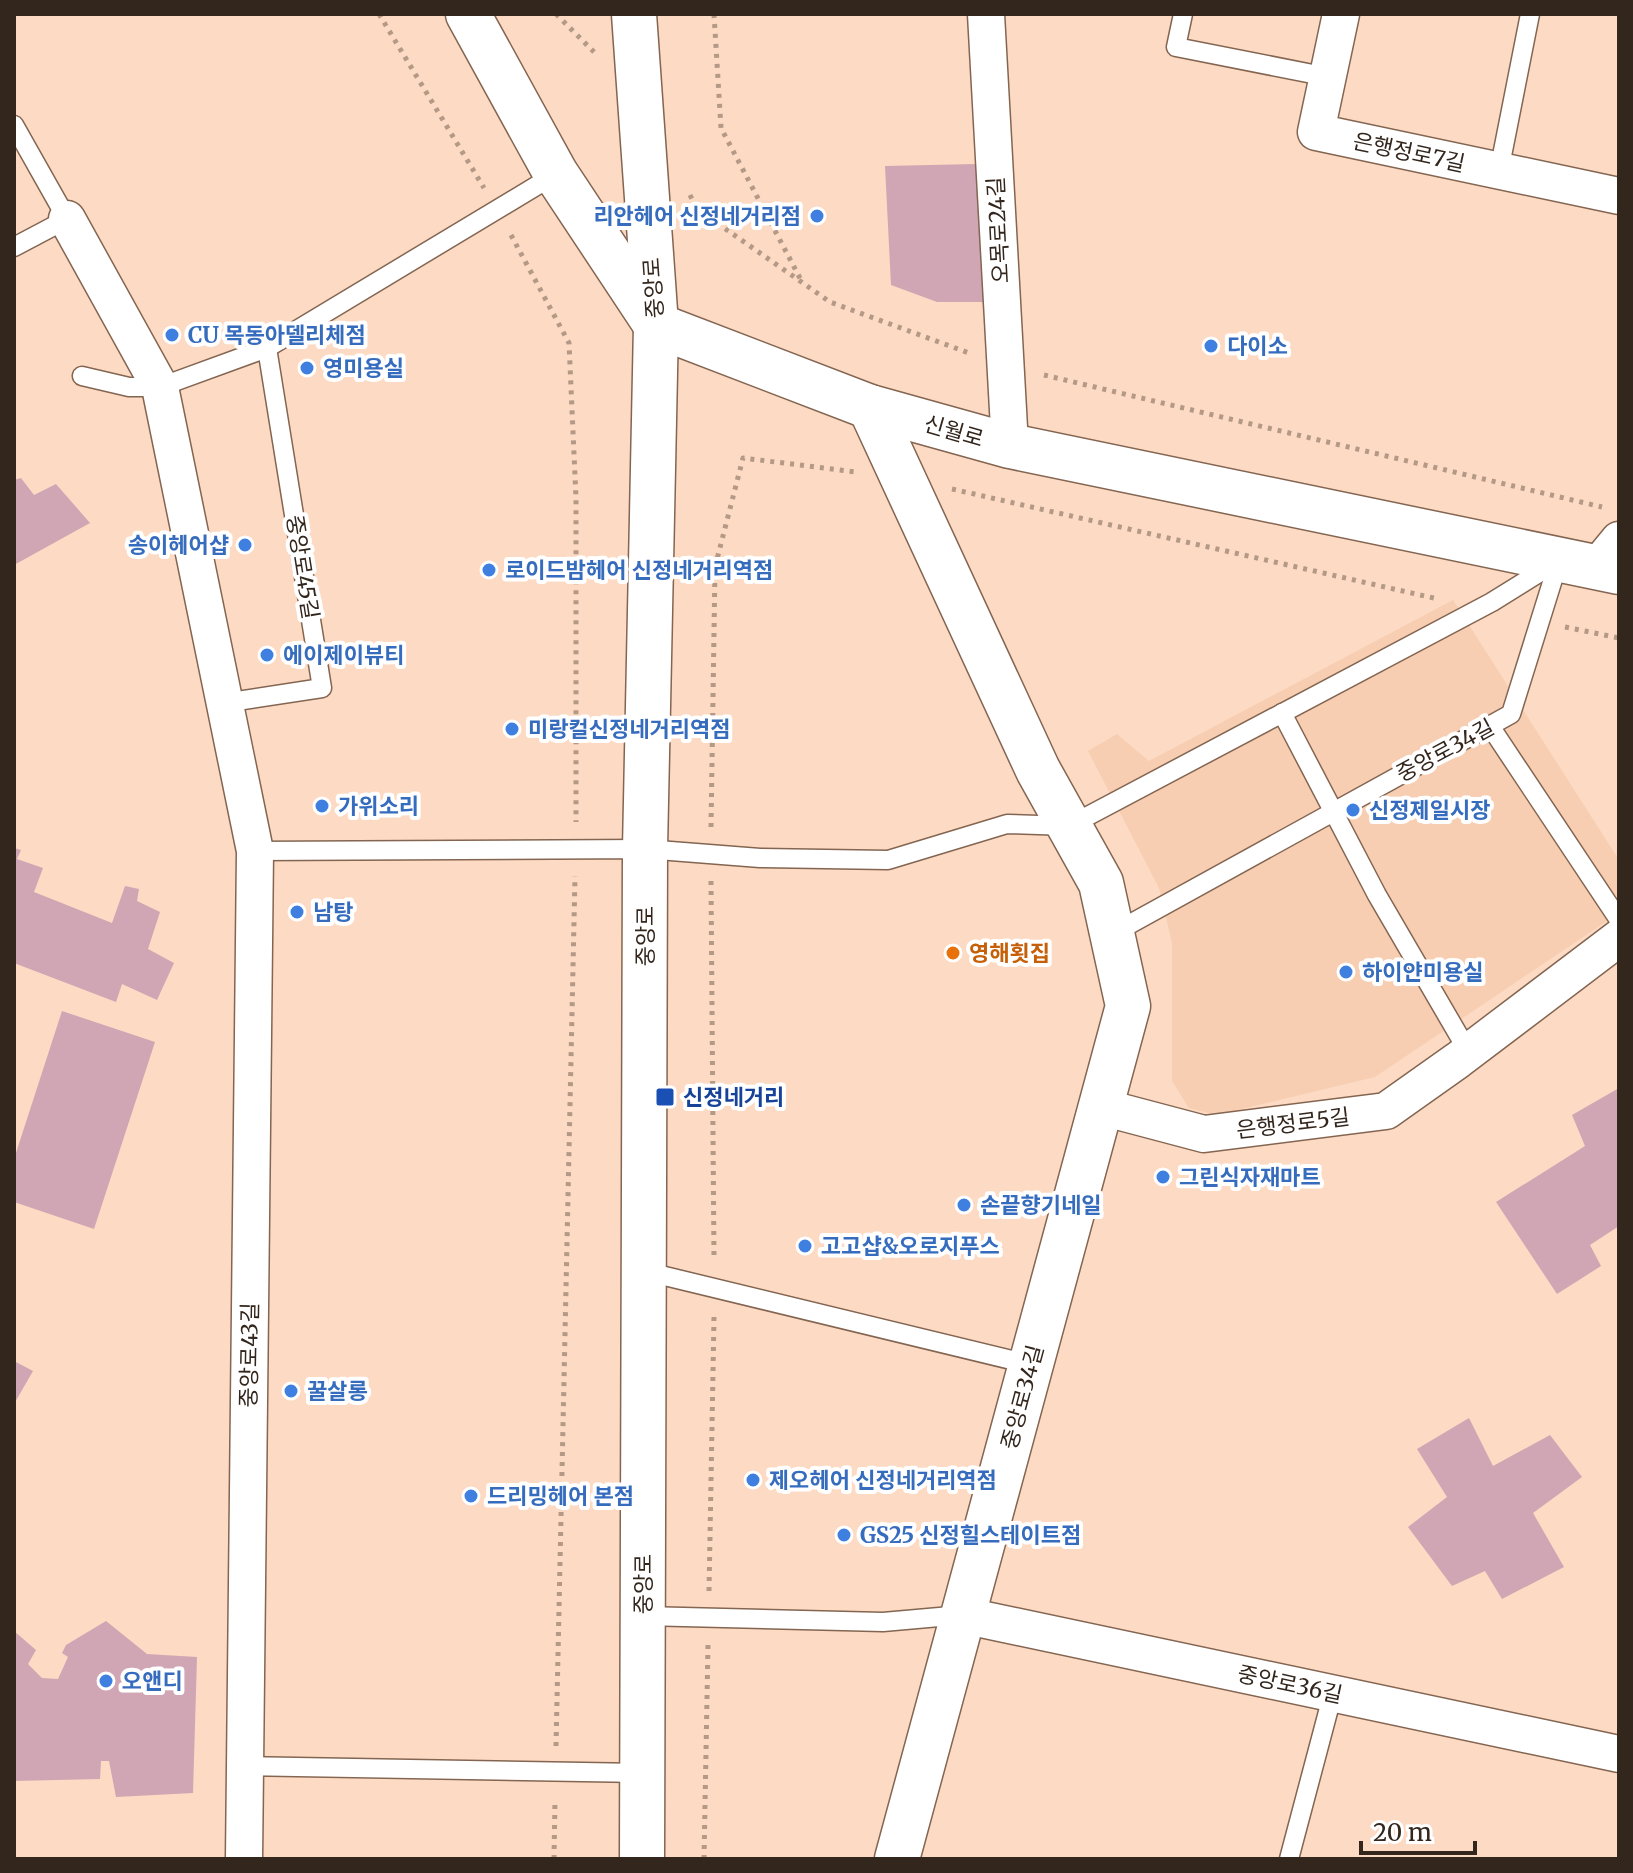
<svg xmlns="http://www.w3.org/2000/svg" width="1633" height="1873" viewBox="0 0 1633 1873" font-family="Merriweather,'Noto Sans KR',serif">
<rect width="100%" height="100%" fill="#fddac3"/>
<polygon fill="#f7ceb2" points="1453,600 1619,860 1619,913 1375,1077 1217,1115 1189,1108 1172,1081 1172,943 1159,888 1088,751 1117,734 1149,761"/>
<g fill="#d0a6b4">
<polygon points="976,164 986,302 937,302 891,285 885,166"/>
<polygon points="21,478 34,495 56,484 90,523 14,565 14,480"/>
<polygon points="14,848 21,850 17,859 43,868 34,892 112,923 125,886 139,889 137,901 160,912 148,949 174,963 157,1000 122,984 116,1002 14,963"/>
<polygon points="62,1011 155,1042 94,1229 14,1202 14,1159"/>
<polygon points="1619,1088 1619,1226 1590,1245 1601,1266 1557,1294 1496,1202 1585,1146 1572,1115"/>
<polygon points="14,1361 33,1371 14,1404"/>
<polygon points="1469,1418 1493,1466 1550,1435 1582,1477 1533,1513 1564,1567 1502,1599 1485,1571 1452,1586 1408,1527 1447,1497 1417,1449"/>
<polygon points="106,1621 147,1654 197,1657 193,1793 116,1797 109,1761 101,1761 100,1779 14,1781 14,1631 36,1650 28,1664 42,1678 58,1679 68,1657 62,1653 66,1645"/>
</g>
<g fill="none" stroke-linecap="round" stroke-linejoin="round">
<g stroke="#836551" stroke-width="21">
<g id="lane">
<polyline points="1183,14 1176,47 1328,77"/>
<polyline points="14,125 67,219 14,247"/>
<polyline points="1499,171 1530,14"/>
<polyline points="82,376 129,387 160,387 267,348 556,174"/>
<polyline points="224,703 322,688 267,348"/>
<polyline points="1282,713 1377,895 1469,1053"/>
<polyline points="1490,726 1619,920"/>
<polyline points="255,851 645,849 760,858 888,860 1007,824 1069,826 1492,602 1553,564"/>
<polyline points="1112,934 1511,714 1559,560"/>
<polyline points="644,1271 1032,1365"/>
<polyline points="643,1616 883,1622 962,1615"/>
<polyline points="244,1766 642,1773"/>
<polyline points="1289,1859 1333,1693"/>
</g>
</g>
<g stroke="#836551" stroke-width="39">
<g id="street">
<polyline points="986,14 1010,446"/>
<polyline points="1341,14 1316,132 1619,196"/>
<polyline points="67,219 160,387 255,851 244,1859"/>
<polyline points="1596,568 1619,540"/>
<polyline points="1102,1107 1204,1134 1386,1111 1458,1060 1619,938"/>
<polyline points="962,1615 1619,1754"/>
</g>
</g>
<g stroke="#836551" stroke-width="47">
<g id="secondary">
<polyline points="468,14 556,174 656,325 870,407 1010,446 1619,572"/>
<polyline points="634,14 656,325 645,849 642,1859"/>
<polyline points="870,407 1038,770 1101,883 1128,1006 897,1859"/>
</g>
</g>
<g stroke="#b49987" stroke-width="5" stroke-dasharray="4 6" stroke-linecap="butt">
<polyline points="379,14 484,188"/>
<polyline points="556,14 594,52"/>
<polyline points="714,14 721,128 802,282"/>
<polyline points="690,195 697,209 830,302 969,353"/>
<polyline points="511,235 569,343 576,498 576,822"/>
<polyline points="1044,375 1602,507"/>
<polyline points="952,489 1438,599"/>
<polyline points="1565,627 1619,638"/>
<polyline points="711,827 715,567 743,458 856,472"/>
<polyline points="711,881 714,1259"/>
<polyline points="709,1591 714,1317"/>
<polyline points="556,1746 575,876"/>
<polyline points="554,1859 555,1800"/>
<polyline points="704,1859 708,1645"/>
</g>
<use href="#lane" stroke="#fff" stroke-width="18"/>
<use href="#street" stroke="#fff" stroke-width="36"/>
<use href="#secondary" stroke="#fff" stroke-width="44"/>
</g>
<g fill="#3f7fe0" stroke="#fff" stroke-width="3">
<circle cx="817" cy="216" r="8"/>
<circle cx="172" cy="335" r="8"/>
<circle cx="1211" cy="346" r="8"/>
<circle cx="307" cy="368" r="8"/>
<circle cx="245" cy="545" r="8"/>
<circle cx="489" cy="570" r="8"/>
<circle cx="267" cy="655" r="8"/>
<circle cx="512" cy="729" r="8"/>
<circle cx="322" cy="806" r="8"/>
<circle cx="1353" cy="810" r="8"/>
<circle cx="297" cy="912" r="8"/>
<circle cx="1346" cy="972" r="8"/>
<circle cx="1163" cy="1177" r="8"/>
<circle cx="964" cy="1205" r="8"/>
<circle cx="805" cy="1246" r="8"/>
<circle cx="291" cy="1391" r="8"/>
<circle cx="753" cy="1480" r="8"/>
<circle cx="471" cy="1496" r="8"/>
<circle cx="844" cy="1535" r="8"/>
<circle cx="106" cy="1681" r="8"/>
</g>
<circle fill="#e8710a" stroke="#fff" stroke-width="3" cx="953" cy="953" r="8"/>
<rect fill="#1a4fb4" stroke="#fff" stroke-width="3" x="655" y="1087" width="20" height="20" rx="4"/>
<g text-anchor="middle" dominant-baseline="central" stroke-width="8" stroke-linejoin="round" paint-order="stroke">
<g font-size="22" fill="#33261d" stroke="#fff">
<text transform="translate(1409 152) rotate(12)">은행정로7길</text>
<text transform="translate(998 230) rotate(-93)">오목로24길</text>
<text transform="translate(653 288) rotate(-94)">중앙로</text>
<text transform="translate(954 431) rotate(16)">신월로</text>
<text transform="translate(303 567) rotate(81)">중앙로45길</text>
<text transform="translate(1445 750) rotate(-28)">중앙로34길</text>
<text transform="translate(645 936) rotate(-90)">중앙로</text>
<text transform="translate(1293 1123) rotate(-7)">은행정로5길</text>
<text transform="translate(249 1355) rotate(-89)">중앙로43길</text>
<text transform="translate(1022 1397) rotate(-75)">중앙로34길</text>
<text transform="translate(643 1584) rotate(-90)">중앙로</text>
<text transform="translate(1290 1684) rotate(12)">중앙로36길</text>
</g>
<g font-size="22" font-weight="bold" fill="#366cbe" stroke="#fff" text-anchor="start">
<text x="801" y="216" text-anchor="end">리안헤어 신정네거리점</text>
<text x="188" y="335">CU 목동아델리체점</text>
<text x="1227" y="346">다이소</text>
<text x="323" y="368">영미용실</text>
<text x="229" y="545" text-anchor="end">송이헤어샵</text>
<text x="505" y="570">로이드밤헤어 신정네거리역점</text>
<text x="283" y="655">에이제이뷰티</text>
<text x="528" y="729">미랑컬신정네거리역점</text>
<text x="338" y="806">가위소리</text>
<text x="1369" y="810">신정제일시장</text>
<text x="313" y="912">남탕</text>
<text x="1362" y="972">하이얀미용실</text>
<text x="1179" y="1177">그린식자재마트</text>
<text x="980" y="1205">손끝향기네일</text>
<text x="821" y="1246">고고샵&amp;오로지푸스</text>
<text x="307" y="1391">꿀살롱</text>
<text x="769" y="1480">제오헤어 신정네거리역점</text>
<text x="487" y="1496">드리밍헤어 본점</text>
<text x="860" y="1535">GS25 신정힐스테이트점</text>
<text x="122" y="1681">오앤디</text>
</g>
<g font-size="22" font-weight="bold" fill="#c56008" stroke="#fff" text-anchor="start">
<text x="969" y="953">영해횟집</text>
</g>
<g font-size="22" font-weight="bold" fill="#164399" stroke="#fff" text-anchor="start">
<text x="683" y="1097">신정네거리</text>
</g>
</g>
<rect width="1633" height="1873" fill="none" stroke="#33261d" stroke-width="32"/>
<path d="M1361 1841v12h114v-12" fill="none" stroke="#33261d" stroke-width="4"/>
<text x="1373" y="1841" font-size="24" fill="#33261d" stroke="#ffffff" stroke-width="6" paint-order="stroke">20 m</text>
</svg>
